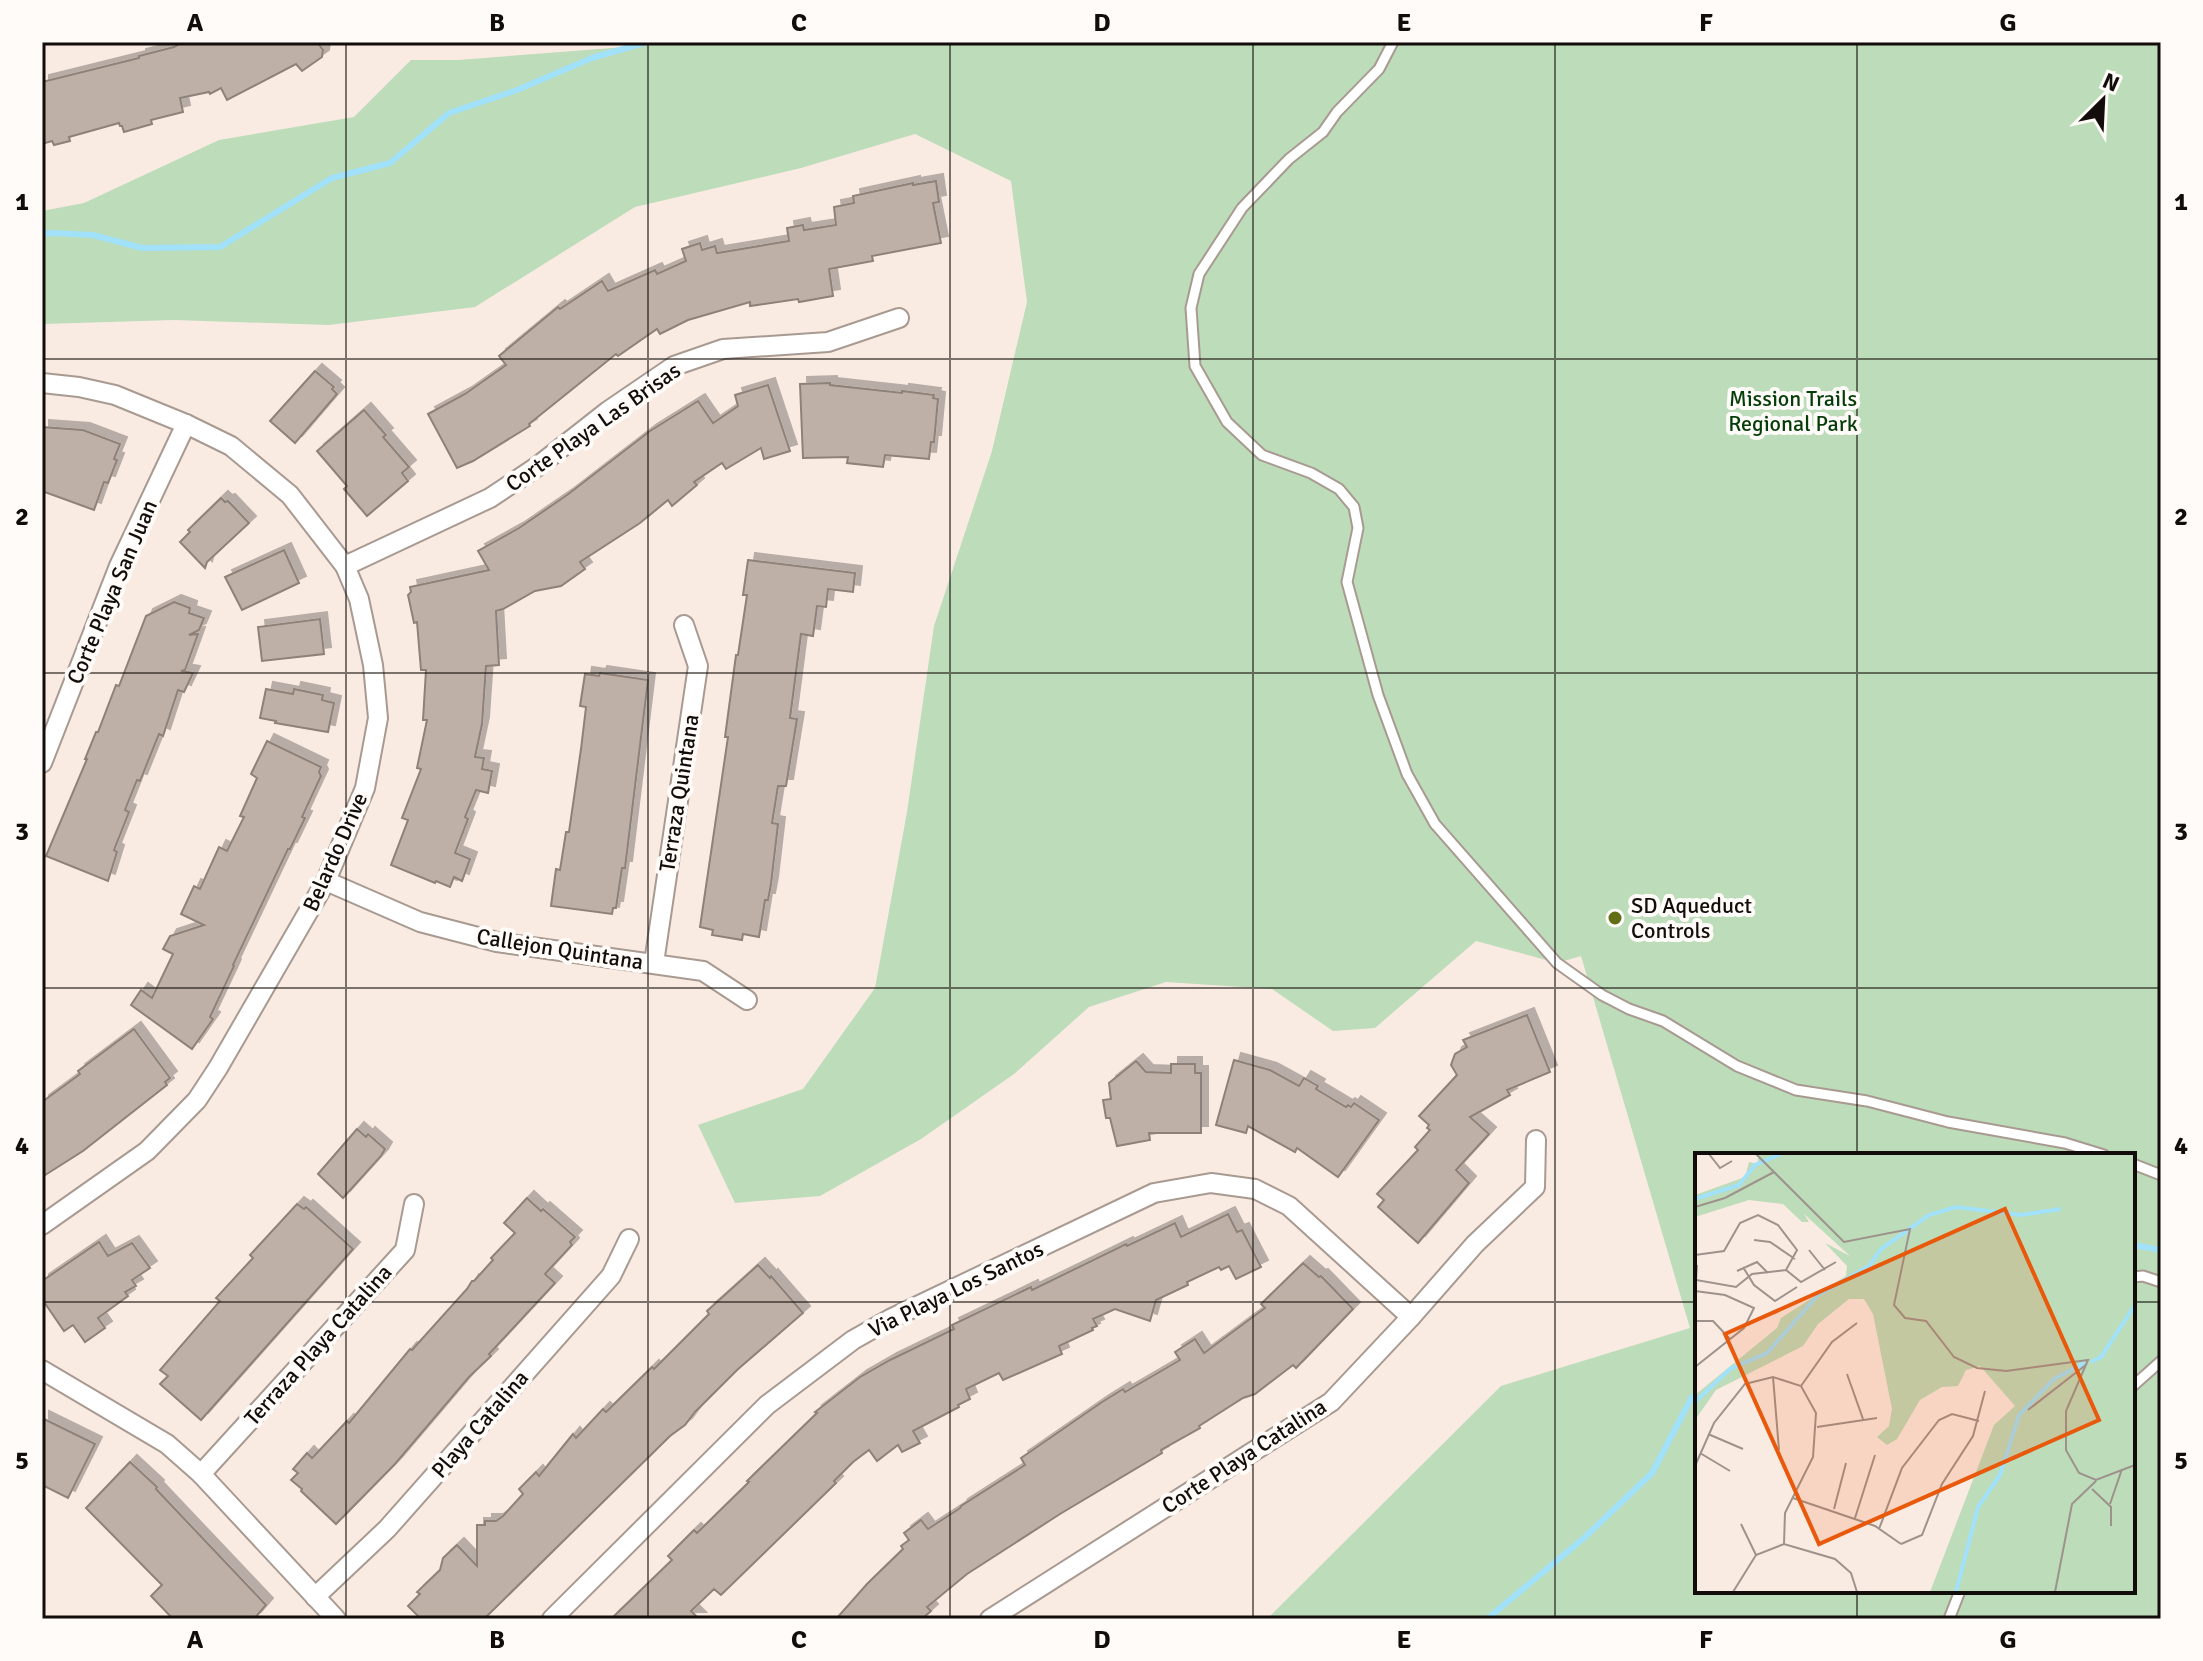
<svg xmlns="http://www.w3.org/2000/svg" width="2203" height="1661" viewBox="0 0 2203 1661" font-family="Signika,sans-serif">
<defs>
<filter id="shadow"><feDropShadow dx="7" dy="-7" stdDeviation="0" flood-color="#0004"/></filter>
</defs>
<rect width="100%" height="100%" fill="#faebe2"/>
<path fill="#bcdcba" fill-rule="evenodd" d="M690,42H2161V1619H1267L1501,1386L1690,1328L1581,956L1557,963L1476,941L1375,1028L1333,1031L1272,989L1166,982L1089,1007L1014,1074L921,1139L820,1196L735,1203L698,1125L803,1089L875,988L907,812L934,626L992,451L1027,302L1011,181L915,134L801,168L635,207L475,307L329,325L174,320L42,324V211L84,203L219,140L354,117L411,60H458ZM1697,1155H2133V1591H1697Z"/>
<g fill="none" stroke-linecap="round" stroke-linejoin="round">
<g stroke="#a1e1fa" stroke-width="6">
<polyline points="42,234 52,233 93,235 142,248 220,247 332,178 390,163 449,113 517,90 592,58 647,42"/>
<polyline points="2133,1245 2161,1250"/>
<polyline points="1487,1619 1585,1537 1652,1473 1692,1397 1697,1395"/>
</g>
</g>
<g fill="#beb0a7" stroke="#8e8178" stroke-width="2" filter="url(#shadow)">
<polygon points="183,42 317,42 323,50 322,57 302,71 296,64 227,100 221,88 210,94 209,92 180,98 183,112 151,120 152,124 124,132 122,126 120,126 119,123 69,137 70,141 54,145 52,141 42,144 42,82 139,58 139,56 174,47"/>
<polygon points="936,181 939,202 933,203 941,243 872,256 873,261 829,269 833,296 799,302 798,299 750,306 750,302 688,320 660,334 657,329 618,356 616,354 529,424 530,426 473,461 457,468 428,414 465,394 506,365 499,356 558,307 560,309 602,281 608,291 655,270 657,274 686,261 682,249 700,243 702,250 715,246 717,253 789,241 787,228 803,225 804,230 836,225 834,207 854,203 853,196 913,183 913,185"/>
<polygon points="315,371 334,387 332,389 337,394 295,443 270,421"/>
<polygon points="830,383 830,385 902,393 902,391 934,395 933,398 938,399 934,442 931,442 929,459 885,455 883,467 847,463 848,457 803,458 800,384"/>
<polygon points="768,385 790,451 764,459 761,448 726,469 722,463 694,482 697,485 672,506 668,500 640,523 580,562 585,569 561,586 535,591 503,609 496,611 499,665 486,666 482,724 475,757 484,758 482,769 492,771 488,793 476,790 465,817 468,819 455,853 470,859 462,881 454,877 450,887 436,881 435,883 391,865 408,820 402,818 421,769 417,768 427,720 423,720 426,670 421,670 417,622 414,623 408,595 411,592 410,587 489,570 478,551 519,528 567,495 650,431 698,401 713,423 738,406 735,395"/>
<polygon points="364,410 386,435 383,437 409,467 402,473 408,481 367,516 344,489 347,486 317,451"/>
<polygon points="42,427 83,430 120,444 114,459 117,460 108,483 104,482 94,510 42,491"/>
<polygon points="221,498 225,502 228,501 249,523 207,562 205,568 180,542 190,532 188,530"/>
<polygon points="284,550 299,583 242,610 225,577"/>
<polygon points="748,560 855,573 853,592 828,589 826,607 817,606 813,636 801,634 790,718 797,719 786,786 778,786 772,823 778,824 771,884 768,900 765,900 759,937 743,934 742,940 712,935 713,930 700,927 728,737 725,737 736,655 738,655 747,595 743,595"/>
<polygon points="174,602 190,608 189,613 204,618 199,630 189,635 198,634 185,670 181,671 193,673 184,692 178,690 163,736 159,734 140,781 137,780 125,810 129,812 114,850 117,852 108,881 46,856 87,759 85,759 96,732 98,732 116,685 119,686 146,616"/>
<polygon points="320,619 324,654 262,661 258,627"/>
<polygon points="600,673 648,680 625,868 622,868 616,908 613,908 612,914 551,906 556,869 560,870 566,832 569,832 581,749 586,707 580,706 585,674 599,676"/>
<polygon points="266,689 293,694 294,689 323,695 322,700 334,703 328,732 275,723 276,721 260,718"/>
<polygon points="267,741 321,767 319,772 321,776 302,817 305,818 290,849 288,849 233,965 234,966 210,1017 213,1019 192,1049 131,1005 141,990 152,998 173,954 163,949 170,936 204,925 181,914 194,886 200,889 219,847 227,851 244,817 240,816 257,778 251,774"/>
<polygon points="1527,1015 1550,1072 1507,1090 1510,1095 1470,1117 1489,1134 1456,1170 1469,1183 1418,1243 1378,1207 1384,1200 1377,1194 1418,1150 1415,1147 1430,1130 1427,1128 1429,1125 1419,1116 1457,1075 1451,1065 1455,1054 1467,1047 1463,1040"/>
<polygon points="134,1029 170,1078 165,1082 167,1085 83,1151 42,1177 42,1102 80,1074 78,1071"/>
<polygon points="1234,1060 1270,1070 1299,1086 1304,1078 1318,1086 1316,1089 1346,1107 1348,1105 1351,1107 1354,1103 1379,1120 1338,1177 1297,1148 1295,1152 1248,1126 1246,1133 1216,1125"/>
<polygon points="1136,1061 1146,1072 1171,1073 1171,1064 1195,1064 1195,1073 1201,1073 1201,1133 1149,1133 1150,1140 1117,1146 1110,1118 1106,1118 1103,1100 1111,1099 1109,1083"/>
<polygon points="357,1129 366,1137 368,1134 385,1149 381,1156 343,1198 318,1174"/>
<polygon points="527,1198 541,1211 543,1209 575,1237 570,1242 572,1245 545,1274 555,1283 489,1354 491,1356 469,1377 395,1464 336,1524 301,1491 302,1489 291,1480 298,1473 293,1469 307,1453 312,1458 314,1456 347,1421 349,1423 410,1349 412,1350 467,1289 472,1281 474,1281 493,1260 491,1258 515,1233 504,1223"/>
<polygon points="297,1204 304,1209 306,1207 353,1249 201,1420 160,1384 168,1376 160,1370 220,1301 216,1298 253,1258 250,1255"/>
<polygon points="1228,1214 1237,1232 1242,1230 1261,1267 1236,1279 1229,1266 1221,1270 1219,1267 1187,1282 1188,1285 1156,1300 1150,1321 1115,1309 1093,1319 1097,1326 1092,1328 1093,1330 1059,1346 1062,1354 1003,1380 999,1373 966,1389 970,1399 958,1405 959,1407 913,1431 920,1443 902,1452 898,1445 877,1461 869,1450 853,1462 834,1481 836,1483 721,1595 714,1589 691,1611 699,1619 611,1619 672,1560 668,1556 694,1530 697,1533 749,1482 747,1481 817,1413 815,1412 860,1377 890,1360 954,1329 952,1325 1031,1287 1032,1290 1126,1244 1127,1246 1175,1223 1181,1237"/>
<polygon points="99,1242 108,1256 132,1243 150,1268 132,1280 136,1286 125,1292 128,1296 98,1318 105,1328 85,1342 73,1325 64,1331 42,1299 42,1281"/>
<polygon points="1303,1263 1319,1277 1321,1276 1353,1309 1296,1368 1293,1365 1255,1394 1243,1398 1199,1426 1200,1428 1161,1450 1162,1453 1060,1514 967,1574 927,1607 931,1611 922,1619 836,1619 867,1584 903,1549 901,1546 909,1540 904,1533 921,1520 928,1529 960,1508 961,1506 1025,1465 1021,1458 1102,1402 1123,1389 1125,1392 1180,1360 1175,1352 1195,1339 1204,1353 1265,1308 1261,1304"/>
<polygon points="758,1265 770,1278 771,1276 803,1313 737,1370 695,1412 685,1425 670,1436 484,1619 421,1619 408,1606 420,1594 417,1592 440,1570 443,1558 457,1545 477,1566 477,1525 485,1525 485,1521 496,1521 503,1516 523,1494 519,1489 536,1472 539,1476 573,1434 576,1438 603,1409 606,1412 652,1367 654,1369 709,1314 707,1311"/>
<polygon points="42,1418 95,1444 68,1498 42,1485"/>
<polygon points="130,1462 157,1487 156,1489 266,1605 254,1619 173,1619 151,1596 162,1585 86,1508"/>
</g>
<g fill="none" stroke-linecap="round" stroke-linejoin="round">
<g stroke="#a89a91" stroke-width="13">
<g id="service">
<polyline points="1393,42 1379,69 1337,112 1323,132 1289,159 1242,208 1199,274 1191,308 1195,366 1227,422 1262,455 1311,473 1339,489 1354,507 1358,528 1347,582 1378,695 1407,774 1435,824 1557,963 1602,995 1629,1009 1663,1021 1737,1066 1796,1090 1867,1101 1948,1122 2065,1143 2104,1155"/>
<polyline points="2133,1164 2161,1175"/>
<polyline points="2133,1277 2143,1276 2161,1282"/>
<polyline points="2133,1386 2161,1361"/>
<polyline points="1949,1619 1960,1591"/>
</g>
</g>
<g stroke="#a89a91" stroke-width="22">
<g id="minor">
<polyline points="42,383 79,387 115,395 186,424 231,446 290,495 345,566 359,599 373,665 378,718 365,788 326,881 218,1068 197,1100 147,1151 42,1225"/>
<polyline points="345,566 490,498 538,466 608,411 674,366 723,349 828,342 899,318"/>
<polyline points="42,763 119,566 186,424"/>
<polyline points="326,881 420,922 497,942 703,971 747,1000"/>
<polyline points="654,963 698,666 684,625"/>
<polyline points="42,1370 167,1444 201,1474 336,1619"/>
<polyline points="201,1474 405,1250 414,1204"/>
<polyline points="315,1597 387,1529 611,1276 629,1239"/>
<polyline points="552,1619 767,1405 853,1340 890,1319 1154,1193 1211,1183 1255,1189 1289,1206 1411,1317"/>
<polyline points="990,1619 1331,1402 1411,1317 1475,1244 1535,1187 1536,1140"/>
</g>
</g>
<use href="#service" stroke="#fff" stroke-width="9"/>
<use href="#minor" stroke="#fff" stroke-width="18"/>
</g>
<path fill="none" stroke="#120d0a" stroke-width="2" stroke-opacity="0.55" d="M346,42V1619M648,42V1619M950,42V1619M1253,42V1619M1555,42V1619M1857,42V1155M42,359H2161M42,673H2161M42,988H2161M42,1302H1697M2133,1302H2161M1857,1591V1619"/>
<circle fill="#626d15" stroke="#fefbf9" stroke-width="3" cx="1615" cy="918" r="8"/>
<g text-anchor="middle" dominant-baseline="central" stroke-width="8" stroke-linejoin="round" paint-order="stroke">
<g font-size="22" fill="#053d09" stroke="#fefbf9">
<text x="1793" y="398">Mission Trails<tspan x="1793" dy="25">Regional Park</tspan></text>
</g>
<g font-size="22" fill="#120d0a" stroke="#fefbf9">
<text transform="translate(593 427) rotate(-35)">Corte Playa Las Brisas</text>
<text transform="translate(112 592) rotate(-67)">Corte Playa San Juan</text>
<text transform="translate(679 793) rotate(-81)">Terraza Quintana</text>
<text transform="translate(335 852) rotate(-66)">Belardo Drive</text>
<text transform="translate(560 949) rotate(9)">Callejon Quintana</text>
<text transform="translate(956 1289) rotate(-26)">Via Playa Los Santos</text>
<text transform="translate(318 1345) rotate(-48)">Terraza Playa Catalina</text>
<text transform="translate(480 1424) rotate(-49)">Playa Catalina</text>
<text transform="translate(1244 1456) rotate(-33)">Corte Playa Catalina</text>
</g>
<g font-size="22" fill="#120d0a" stroke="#fefbf9" text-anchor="start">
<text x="1631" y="905">SD Aqueduct<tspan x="1631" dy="25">Controls</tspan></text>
</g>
</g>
<g transform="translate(1695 1153)">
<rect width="440" height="440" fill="#faebe2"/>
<path d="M63,1H440V439H235L299,272L320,253L285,213L271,217L263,233L247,234L225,247L202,286L192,292L182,284L194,273L197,256L178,161L169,146H154L123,171L108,193L21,237L0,267V242L82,175L86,165L151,123L152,113L130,90L155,103L109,61L114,69H107L88,51L54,47L0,64V42L50,24L54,9L63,11Z" fill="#bcdcba"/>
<path fill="none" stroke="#a1e1fa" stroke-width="4" d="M0,46L44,32L60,12L86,1M396,209L406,204L440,152M0,249L35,216L72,200L123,142L174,113L186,96L234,62L261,54L326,62L366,56M261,439L283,354L305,322L324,262L359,226L390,210"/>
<path fill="none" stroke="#9d928c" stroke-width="2" d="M14,1L25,15L37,8M61,1L149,89L215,76L199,152L210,165L231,168L259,204L282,215L311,218L393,207L371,258V297L384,320L401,327L440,312M0,54L30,45L79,19M59,87L75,89L100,106M114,97L130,117M0,102L29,98L45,70L63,62L83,72L102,97L91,117L57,121L41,134L1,127L2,112M48,114L59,132L80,148L102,134M91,117L106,129L141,109M42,118L62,109L73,120M0,138L30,142L59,155L49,175L0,214M2,168H18L35,186M152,221L168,266M78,224L84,297M106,233L137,189L162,170M333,257L392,211M122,274L182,265M13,281L48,296M5,300L35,318M0,313L19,270L50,231L78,224L106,233L121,260L118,304L90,360L89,391M397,336L416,354V373M98,345L180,373L206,391M415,351L427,316M139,356L151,310M160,365L180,302M46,371L61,402M184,376L207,315L244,267L257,261L284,268M206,391L227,382L247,331L278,283L290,238M38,439L61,402L89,391L140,406L156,420L162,439M360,439L377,351L401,328"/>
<path fill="#e8590c" fill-opacity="0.15" stroke="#e8590c" stroke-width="4" d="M310,56L404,267L124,391L30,181Z"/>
<rect width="440" height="440" fill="none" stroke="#120d0a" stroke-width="4"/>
</g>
<rect width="2203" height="1661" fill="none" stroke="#fefbf9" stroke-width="88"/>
<g transform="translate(2103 100) rotate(24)" stroke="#fefbf9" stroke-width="6" paint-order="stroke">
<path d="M0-6L14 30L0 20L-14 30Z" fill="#120d0a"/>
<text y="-12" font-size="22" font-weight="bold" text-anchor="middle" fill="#120d0a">N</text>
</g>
<rect x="44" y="44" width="2115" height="1573" fill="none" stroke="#120d0a" stroke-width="3"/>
<g font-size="26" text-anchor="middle" font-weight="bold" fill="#120d0a">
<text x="195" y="31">A</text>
<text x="497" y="31">B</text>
<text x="799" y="31">C</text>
<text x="1102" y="31">D</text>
<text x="1404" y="31">E</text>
<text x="1706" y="31">F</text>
<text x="2008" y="31">G</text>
<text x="22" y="210">1</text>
<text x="2181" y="210">1</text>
<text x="22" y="525">2</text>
<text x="2181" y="525">2</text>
<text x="22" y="840">3</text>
<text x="2181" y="840">3</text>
<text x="22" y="1154">4</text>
<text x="2181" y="1154">4</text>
<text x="22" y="1469">5</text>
<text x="2181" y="1469">5</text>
<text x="195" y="1648">A</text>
<text x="497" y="1648">B</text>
<text x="799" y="1648">C</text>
<text x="1102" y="1648">D</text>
<text x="1404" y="1648">E</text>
<text x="1706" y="1648">F</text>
<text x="2008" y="1648">G</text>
</g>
</svg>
